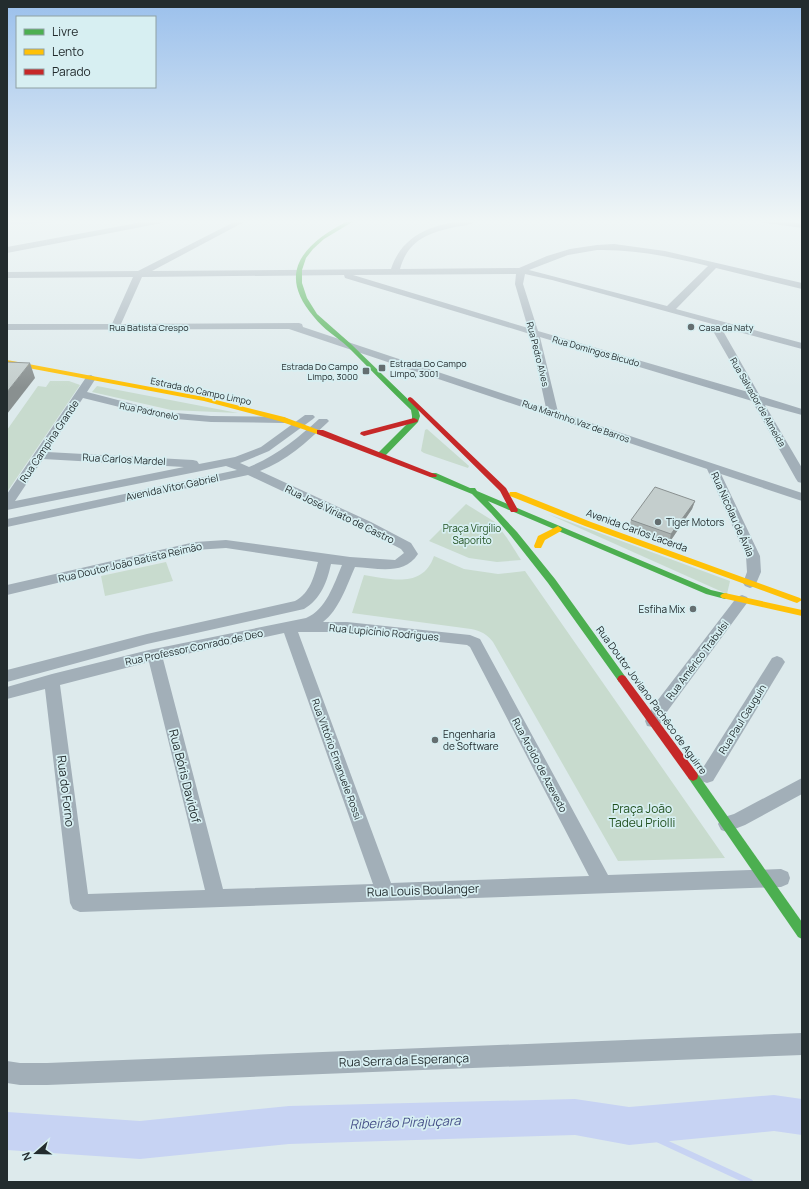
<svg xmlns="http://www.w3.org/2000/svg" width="809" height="1189" viewBox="0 0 809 1189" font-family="Manrope,sans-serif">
<rect width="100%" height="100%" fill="#ddeaec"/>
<g fill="#c8dbce">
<polygon points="50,381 69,381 80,385 7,492 7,430 38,386 46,387"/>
<polygon points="97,386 238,413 171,410 92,392"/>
<polygon points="427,429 469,466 468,468 424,453 421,451 425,430"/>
<polygon points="466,504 495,522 507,538 521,560 497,562 469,558 429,541"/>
<polygon points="548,514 730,581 727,594"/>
<path d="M434,556L464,569L498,574L525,571L725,858L618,861L493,642C487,634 481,631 471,629L352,613L364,575C390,579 423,589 434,556Z"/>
<polygon points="166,562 173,581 105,596 101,576"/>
</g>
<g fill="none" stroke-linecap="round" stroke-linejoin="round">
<polyline stroke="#c7d3f3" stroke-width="2.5" points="7,224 52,221"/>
<polyline stroke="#c7d3f3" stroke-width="6" points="629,1126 750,1182"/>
<polygon fill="#c7d3f3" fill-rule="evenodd" points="774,1095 802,1099 802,1135 774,1131 629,1145 575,1135 289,1144 140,1159 7,1150 7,1112 140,1121 289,1106 575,1099 629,1107"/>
<g fill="#a2afb8" fill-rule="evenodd">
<polygon points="148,221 166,221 162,223 7,253 7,247"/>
<path d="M236,221H246L152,271L391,269C403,232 439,221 476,221C471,225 462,226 455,227C428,233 408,240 400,269L519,268L547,256L570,249L597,245L614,244L665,251L802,283V289L716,268L676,309L802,343V349L724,328L723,331L760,396L802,409V415L765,405L802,468V483L798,482L796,479L752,401L540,337L558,412L802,493V501L721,474L760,556L761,572L755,586L750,588L745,586L743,583L747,572L746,556L707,469L289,329L7,330V324H112L133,277L7,278V272L138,271ZM597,250C635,249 671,257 708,266L667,306L529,270L568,255ZM516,274L515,284L528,328L353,275ZM525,274L552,280L716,325L713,331L748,392L538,331L523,284ZM344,275L345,278L530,334L546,408L303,327L302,324L299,323L121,324L142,277Z"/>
<polygon points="762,221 784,221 802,224 802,228 766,223"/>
<path d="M91,375L96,378L87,392L164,412L211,416L284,417L290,420L284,423L211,422L164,418L83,398L47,452L193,460L197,461L199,464L235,457L261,447L305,415H313L315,417L313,419L269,451L240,463L249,467C276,456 298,438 319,419H327L329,421L327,423C307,442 286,461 260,471L371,522L411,543L418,554C404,576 377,568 355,567C347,585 339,610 323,622H347L470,635L480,639L608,875L781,869L788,872L790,878L788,884L781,887L80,912L73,909L70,903L45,689L7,699V687L52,674L149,650L306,618C326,610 334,584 342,565L331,564C327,582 321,599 304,609L147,644L7,682V670L147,634L295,601C310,593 314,577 318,562L226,548L195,550L7,595V585L195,542L226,540L350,557L395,560L404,553L401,549L361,528L248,475L7,527V519L237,470L226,466L7,510V494L87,376ZM43,459L184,467L15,501ZM298,632H347L467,645L470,647L589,876L391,883ZM284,633L373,884L223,889L163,659ZM149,662L205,890L88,894L60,685Z"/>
<polygon points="742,595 747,597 749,600 747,603 666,713 659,726 653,727 647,726 645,721 654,705 737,597"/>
<polygon points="777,656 782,658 785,662 713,781 707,783 701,781 699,776 701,771 772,658"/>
<polygon points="802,778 802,794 745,825 727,832 721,830 718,824 721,818 734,814"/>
<polygon points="802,1033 802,1055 47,1085 20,1085 7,1083 7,1061 20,1063 47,1063"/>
</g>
<g fill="#4caf50" fill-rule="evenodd">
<path d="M348,221H354L324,239L313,249L306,258L302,270V283L307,298L317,314L351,344L418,409L420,416L418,422L385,456H382L378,454L379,452L412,419V416L411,410C389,389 369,368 348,347C337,337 323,329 314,317C275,272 305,243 348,221Z"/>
<polygon points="430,473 436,473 470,488 475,488 477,491 711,590 728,594 730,596 725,599 706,594 488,501 517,532 555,579 627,679 625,682 619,682 548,583 511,536 491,513 472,494 430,477 429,475"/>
<polygon points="693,771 697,773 802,922 802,939 798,937 689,779 688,776 689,773"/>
</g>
<g fill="#ffc107" fill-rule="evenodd">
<polygon points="7,360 204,397 284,417 324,432 320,434 317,434 279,421 204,401 7,364"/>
<polygon points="510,492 516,492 591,522 800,598 802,600 797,603 794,602 585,526 510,496 509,494"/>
<polygon points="558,526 562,529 561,531 545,540 541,548 535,548 534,546 538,536"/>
<polygon points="725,593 802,610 802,616 722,598 720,596 722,594"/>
</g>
<g fill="#c62828" fill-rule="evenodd">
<polygon points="410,397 412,398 506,488 518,510 517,512 511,512 500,491 408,400 408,398"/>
<polygon points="414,418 418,420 417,422 364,436 360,434 361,432"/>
<polygon points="317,430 323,430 437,475 436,477 430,477 317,434"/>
<polygon points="622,675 625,676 697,773 698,776 697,779 693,781 689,779 619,682 617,679 619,676"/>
</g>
</g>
<polygon fill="#a9b1b0" points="695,501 692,509 669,543 629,528 631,520"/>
<g fill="#899090">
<polygon points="30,363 35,378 7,414 7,392"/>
<polygon points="695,501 692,509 669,543 671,534"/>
</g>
<g fill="#c4cecd" stroke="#899090">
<polygon points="7,362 30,363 7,392"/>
<polygon points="655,487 695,501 671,534 631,520"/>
</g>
<linearGradient id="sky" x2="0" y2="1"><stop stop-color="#9bc0ec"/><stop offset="0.57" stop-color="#f0f6f6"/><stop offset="1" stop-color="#f0f6f6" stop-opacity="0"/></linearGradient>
<rect width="809" height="388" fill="url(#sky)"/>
<g fill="#646e70" stroke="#d7eff2" stroke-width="1.5">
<circle cx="691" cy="327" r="4"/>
<rect x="378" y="364" width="8" height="8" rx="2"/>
<rect x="362" y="367" width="8" height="8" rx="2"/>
<circle cx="658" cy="522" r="4"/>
<circle cx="693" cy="609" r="4"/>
<circle cx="435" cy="740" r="4"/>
</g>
<g text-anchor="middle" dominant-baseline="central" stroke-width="3.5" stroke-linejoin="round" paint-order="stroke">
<g font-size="9" fill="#232c2e" stroke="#d7eff2">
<text x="149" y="327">Rua Batista Crespo</text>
<text transform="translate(596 351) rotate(16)">Rua Domingos Bicudo</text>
<text transform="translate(538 354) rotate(76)">Rua Pedro Alves</text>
<text transform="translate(201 391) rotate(12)">Estrada do Campo Limpo</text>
<text transform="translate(758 402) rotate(60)">Rua Salvador de Almeida</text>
<text transform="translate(149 411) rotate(11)">Rua Padronelo</text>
<text transform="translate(576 421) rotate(19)">Rua Martinho Vaz de Barros</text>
</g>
<g font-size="9" fill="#232c2e" stroke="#d7eff2" text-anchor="start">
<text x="699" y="327">Casa da Naty</text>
<text x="390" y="363">Estrada Do Campo<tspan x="390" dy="10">Limpo, 3001</tspan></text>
<text x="358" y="366" text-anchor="end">Estrada Do Campo<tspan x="358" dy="10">Limpo, 3000</tspan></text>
</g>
<g font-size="10" fill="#232c2e" stroke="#d7eff2">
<text transform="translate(49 441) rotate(-56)">Rua Campina Grande</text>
<text transform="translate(124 459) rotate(3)">Rua Carlos Mardel</text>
<text transform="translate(172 487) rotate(-12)">Avenida Vitor Gabriel</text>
<text transform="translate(340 514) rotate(26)">Rua José Víriato de Castro</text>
<text transform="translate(733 514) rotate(66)">Rua Nicolau de Ávila</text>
<text transform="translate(637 530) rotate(20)">Avenida Carlos Lacerda</text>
<text transform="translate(130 562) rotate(-13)">Rua Doutor João Batista Reimão</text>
<text transform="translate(384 632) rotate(5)">Rua Lupicínio Rodrigues</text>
<text transform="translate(194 647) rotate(-12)">Rua Professor Conrado de Deo</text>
<text transform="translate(697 660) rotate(-53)">Rua Américo Trabulsi</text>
<text transform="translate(652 700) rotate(54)">Rua Doutor Joviano Pachêco de Aguirre</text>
<text transform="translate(742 719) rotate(-58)">Rua Paul Gauguin</text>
<text transform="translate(337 759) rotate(70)">Rua Vittório Emanuele Rossi</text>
<text transform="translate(540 765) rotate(62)">Rua Aroldo de Azevedo</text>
</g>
<g font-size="10" fill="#232c2e" stroke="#d7eff2" text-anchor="start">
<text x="666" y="522">Tiger Motors</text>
<text x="685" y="609" text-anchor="end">Esfiha Mix</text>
<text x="443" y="734">Engenharia<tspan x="443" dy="12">de Software</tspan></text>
</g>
<g font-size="10" fill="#21501f" stroke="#d7eff2">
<text x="472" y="528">Praça Virgílio<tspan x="472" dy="12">Saporito</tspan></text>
</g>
<g font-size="12" fill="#232c2e" stroke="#d7eff2">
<text transform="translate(185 776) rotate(76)">Rua Bóris Davidof</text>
<text transform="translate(66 791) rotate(83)">Rua do Forno</text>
<text transform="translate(423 890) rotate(-2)">Rua Louis Boulanger</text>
<text transform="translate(404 1060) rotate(-2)">Rua Serra da Esperança</text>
</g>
<g font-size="12" fill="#21501f" stroke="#d7eff2">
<text x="642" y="808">Praça João<tspan x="642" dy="14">Tadeu Priolli</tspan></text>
</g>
<g font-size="13" font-style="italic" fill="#465089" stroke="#d7eff2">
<text transform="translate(405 1122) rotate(-2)">Ribeirão Pirajuçara</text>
</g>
</g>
<rect width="809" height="1189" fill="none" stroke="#232c2e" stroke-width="16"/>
<rect x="16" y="16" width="140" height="72" fill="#d7eff2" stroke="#8fa1a4"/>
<rect x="24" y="29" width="20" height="6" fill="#4caf50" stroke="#8fa1a4"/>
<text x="52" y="36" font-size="12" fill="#232c2e">Livre</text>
<rect x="24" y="49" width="20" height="6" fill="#ffc107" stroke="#8fa1a4"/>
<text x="52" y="56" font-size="12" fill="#232c2e">Lento</text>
<rect x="24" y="69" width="20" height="6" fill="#c62828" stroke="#8fa1a4"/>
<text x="52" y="76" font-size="12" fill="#232c2e">Parado</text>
<g transform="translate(36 1153) rotate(250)" stroke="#d7eff2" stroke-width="3" paint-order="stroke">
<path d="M0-3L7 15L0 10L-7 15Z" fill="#232c2e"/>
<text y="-6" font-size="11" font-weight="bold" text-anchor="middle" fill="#232c2e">N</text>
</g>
</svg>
